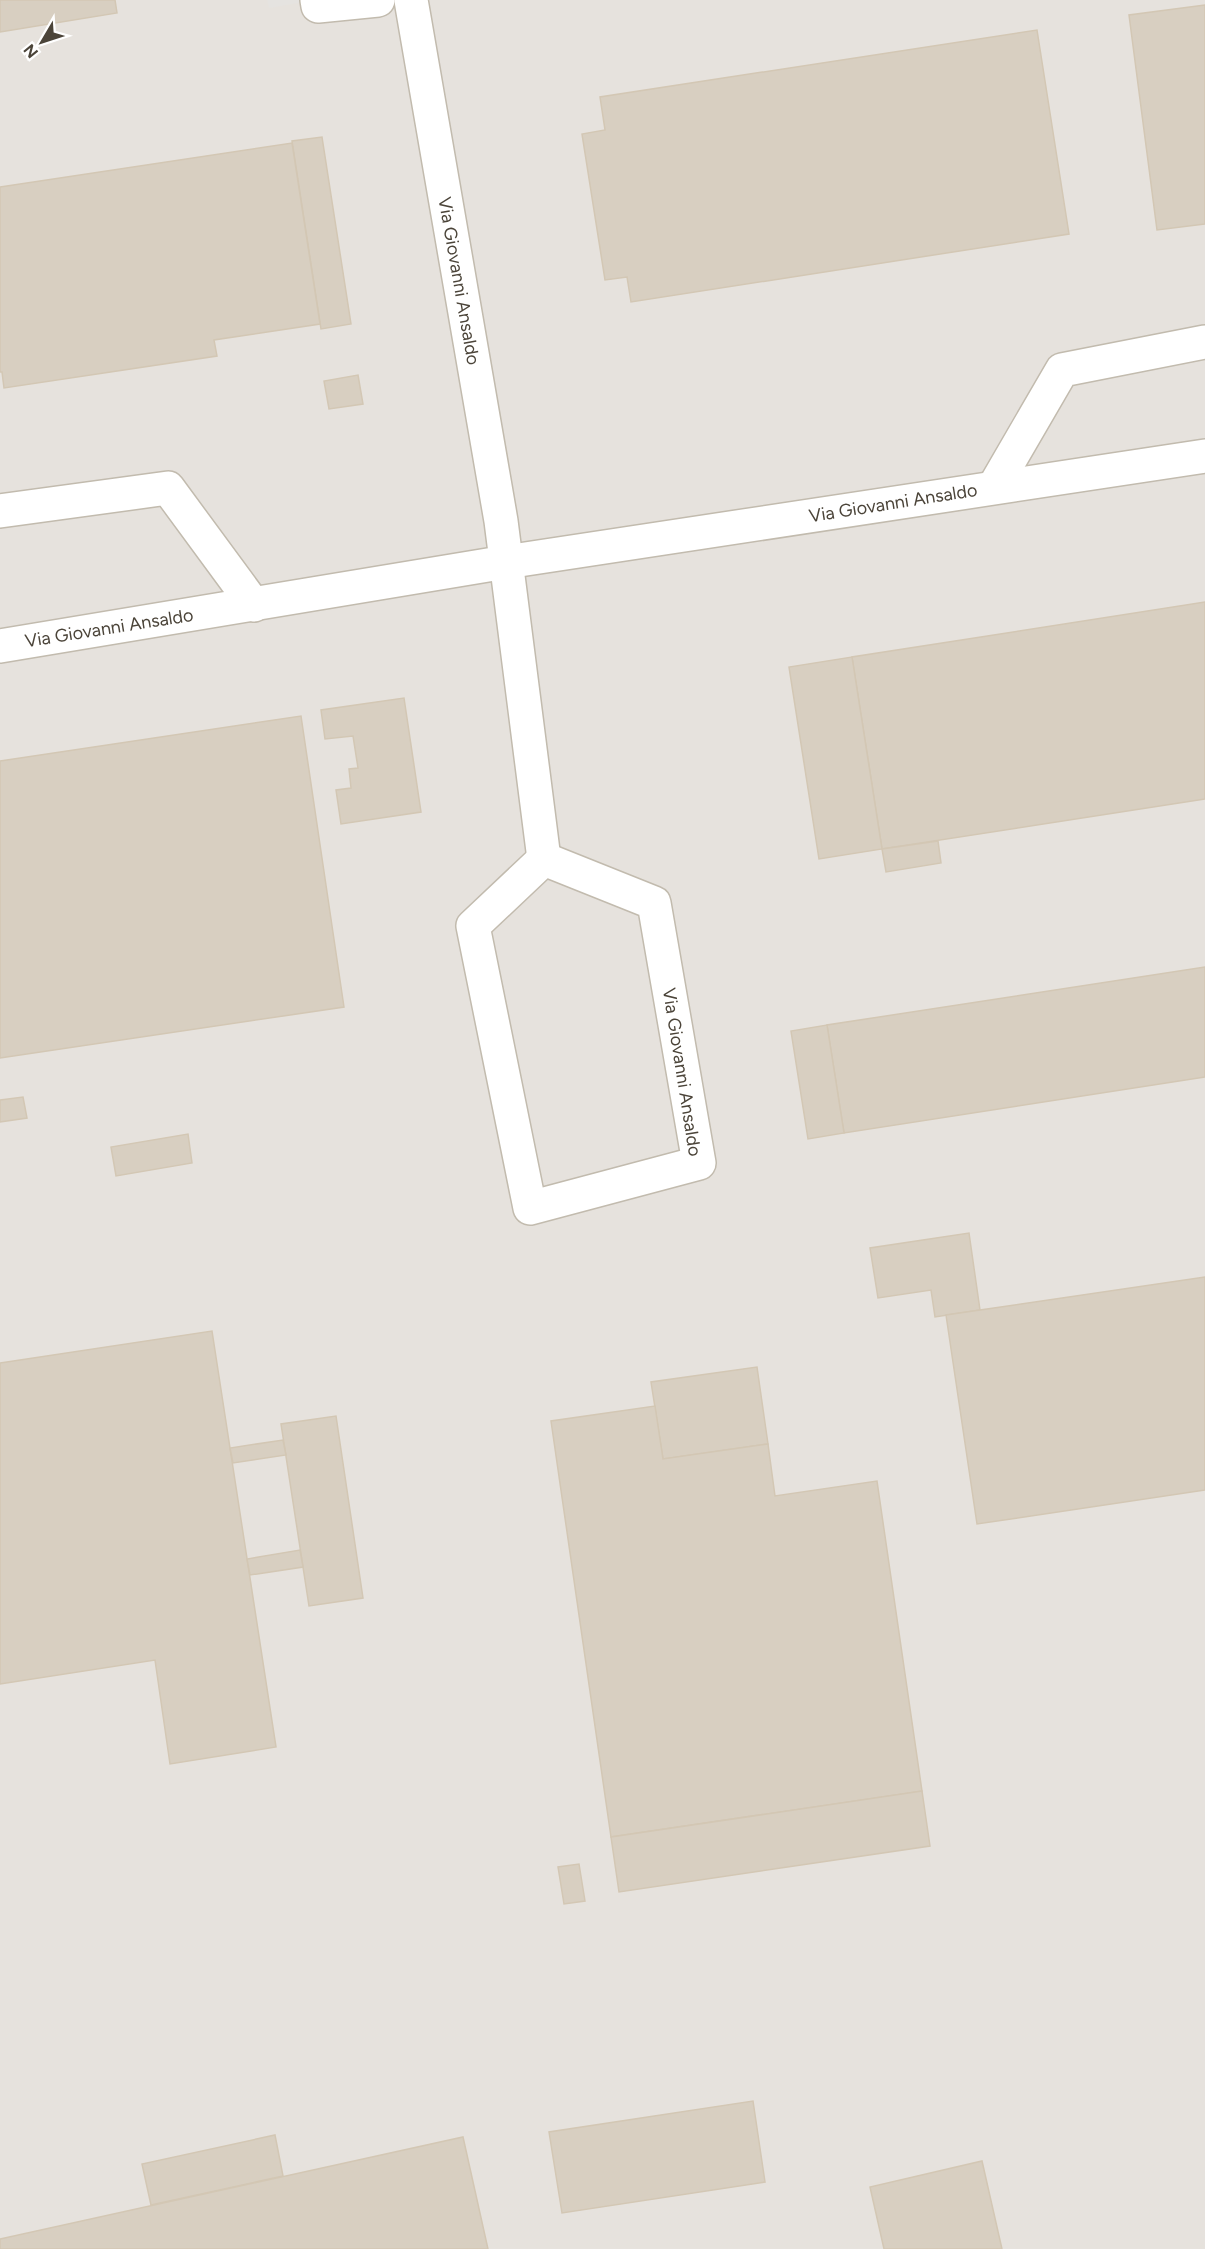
<svg xmlns="http://www.w3.org/2000/svg" width="1205" height="2249" viewBox="0 0 1205 2249" font-family="Figtree,sans-serif">
<rect width="100%" height="100%" fill="#f6f3ec"/>
<rect fill="#e6e2dd" x="0" y="0" width="1205" height="2249"/>
<polygon fill="#e5e3e0" points="267,0 316,0 269,8"/>
<g fill="#d8cfc1" stroke="#d3c7b4" stroke-width="1.5">
<polygon points="0,0 115,0 117,13 0,32"/>
<polygon points="1205,5 1205,224 1157,230 1129,15"/>
<polygon points="1037,30 1069,234 631,302 627,277 605,280 582,134 605,130 600,97"/>
<polygon points="322,137 351,324 321,329 292,141"/>
<polygon points="292,143 320,324 214,340 217,356 4,388 2,372 0,372 0,187"/>
<polygon points="358,375 363,404 329,409 324,381"/>
<polygon points="1205,602 1205,799 882,849 852,657"/>
<polygon points="852,657 882,849 819,859 789,667"/>
<polygon points="404,698 421,812 341,824 336,790 351,788 349,769 358,768 353,736 325,739 321,710"/>
<polygon points="301,716 344,1007 0,1058 0,761"/>
<polygon points="938,841 941,863 886,872 882,849"/>
<polygon points="1205,967 1205,1077 844,1133 827,1025"/>
<polygon points="827,1025 844,1133 808,1139 791,1031"/>
<polygon points="23,1097 27,1118 0,1122 0,1100"/>
<polygon points="188,1134 192,1163 116,1176 111,1147"/>
<polygon points="969,1233 980,1310 935,1317 931,1290 878,1298 870,1248"/>
<polygon points="1205,1277 1205,1490 977,1524 946,1315"/>
<polygon points="212,1331 276,1747 170,1764 155,1660 0,1684 0,1363"/>
<polygon points="757,1367 768,1444 663,1459 651,1382"/>
<polygon points="655,1406 663,1459 768,1444 775,1496 877,1481 922,1791 611,1837 551,1421"/>
<polygon points="336,1416 363,1598 309,1606 281,1424"/>
<polygon points="283,1440 286,1455 233,1463 230,1448"/>
<polygon points="300,1550 303,1567 250,1575 247,1559"/>
<polygon points="922,1791 930,1846 619,1892 611,1837"/>
<polygon points="579,1864 585,1901 564,1904 558,1867"/>
<polygon points="753,2101 765,2182 562,2213 549,2132"/>
<polygon points="275,2135 283,2176 151,2205 142,2164"/>
<polygon points="463,2137 488,2249 0,2249 0,2239"/>
<polygon points="982,2161 1002,2249 884,2249 870,2187"/>
</g>
<g fill="none" stroke-linecap="round" stroke-linejoin="round">
<g stroke="#c2bbae" stroke-width="36">
<g id="minor">
<polyline points="317,0 318,6 378,0"/>
<polyline points="411,0 501,521 544,859"/>
<polyline points="994,487 1062,370 1205,342"/>
<polyline points="0,511 168,488 254,605"/>
<polyline points="0,646 506,562 1205,456"/>
<polygon points="544,859 654,903 699,1163 530,1208 473,926"/>
</g>
</g>
<use href="#minor" stroke="#fff" stroke-width="33"/>
</g>
<g text-anchor="middle" dominant-baseline="central" stroke-width="5" stroke-linejoin="round" paint-order="stroke">
<g font-size="18" fill="#4b4439" stroke="#fff">
<text transform="translate(459 281) rotate(80)">Via Giovanni Ansaldo</text>
<text transform="translate(893 503) rotate(-9)">Via Giovanni Ansaldo</text>
<text transform="translate(109 628) rotate(-9)">Via Giovanni Ansaldo</text>
<text transform="translate(682 1072) rotate(81)">Via Giovanni Ansaldo</text>
</g>
</g>
<g transform="translate(42 42) rotate(231)" stroke="#ffffff" stroke-width="4.5" paint-order="stroke">
<path d="M0-4.5L10 22L0 15L-10 22Z" fill="#4b4439"/>
<text y="-9" font-size="16" font-weight="bold" text-anchor="middle" fill="#4b4439">N</text>
</g>
</svg>
